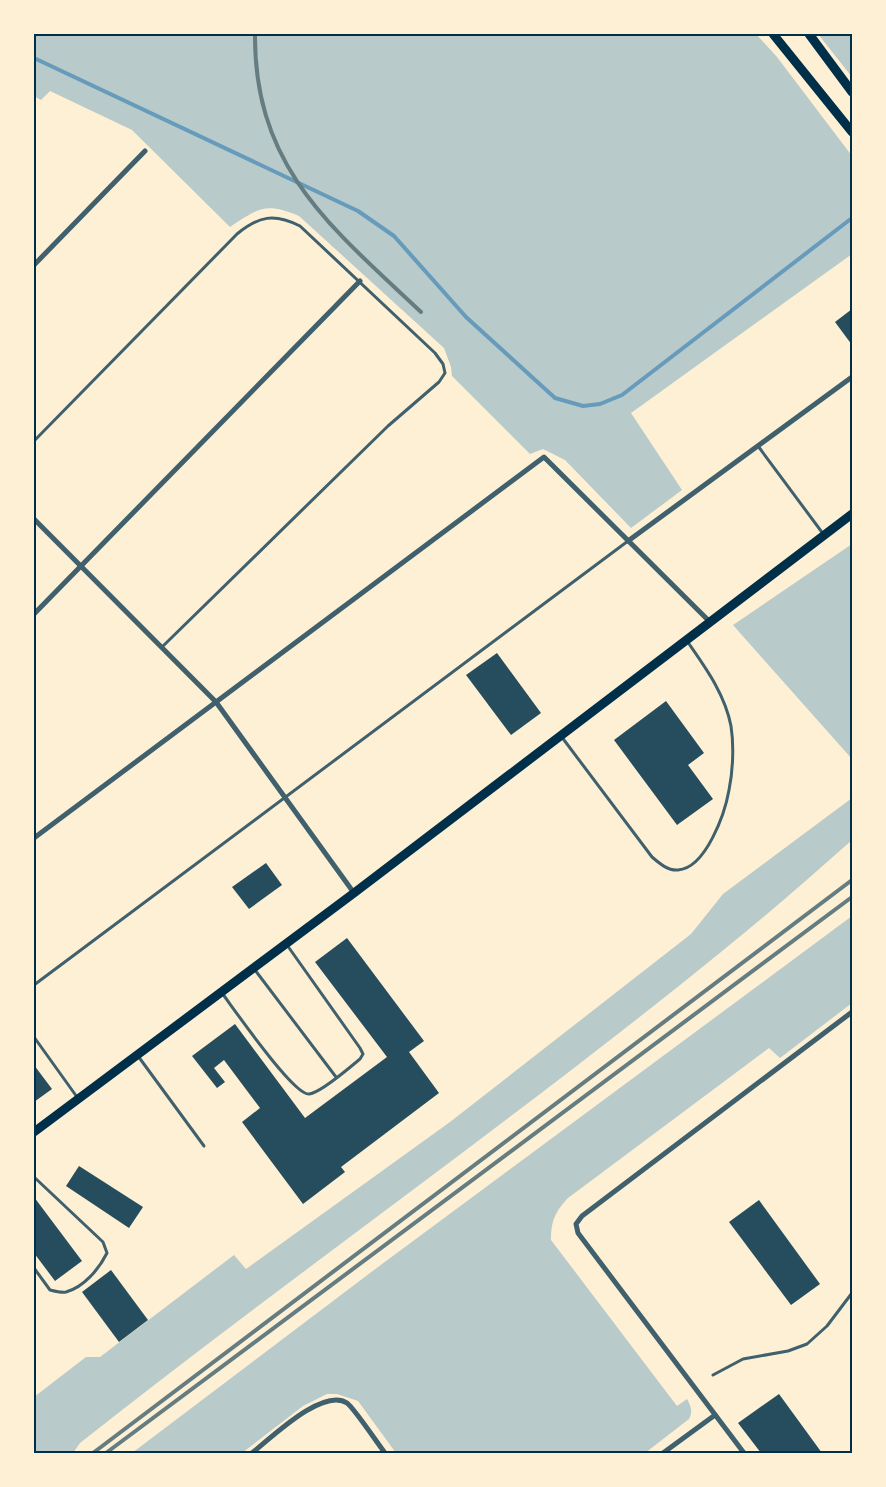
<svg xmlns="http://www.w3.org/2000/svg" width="886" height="1487" viewBox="0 0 886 1487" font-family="Lato,sans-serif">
<rect width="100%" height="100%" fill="#fdf0d5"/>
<g fill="#b9caca">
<path d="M34,34H756L777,57L852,156V254L631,413L682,490L631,528L565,460L543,449L530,454L452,376L451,367L444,348L299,216C265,202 259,208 230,227L132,130L50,91L41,100L34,96Z"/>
<polygon points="818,34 852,34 852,77"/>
<polygon points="852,544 852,759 733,625"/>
<path d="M852,798V840C809,878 766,916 721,952C512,1122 291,1276 80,1443L73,1453H34V1397L86,1357H100L234,1255L246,1269L450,1122L691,934L723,894Z"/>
<path d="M852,916V1003L780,1058L769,1048L568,1198C555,1212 551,1221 551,1240L677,1406L687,1399C691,1406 693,1412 689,1419L645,1453H396L358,1401L337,1394H327L303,1406L242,1453H132L378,1267Z"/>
</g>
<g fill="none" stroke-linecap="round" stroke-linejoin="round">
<polyline stroke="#669bbc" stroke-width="4" points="34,58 358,211 394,236 466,317 555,398 583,406 600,404 622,395 852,218"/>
</g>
<g fill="#264d5e">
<polygon points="852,309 852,345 835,322"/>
<polygon points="497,653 541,713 511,735 466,675"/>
<polygon points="666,701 704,753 688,765 713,799 677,825 614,740"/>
<polygon points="266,863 282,885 249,909 232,887"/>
<polygon points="347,938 424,1041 409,1052 439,1093 341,1167 345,1172 303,1204 242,1122 260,1108 224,1060 214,1068 225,1082 217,1088 192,1056 235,1024 305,1118 387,1057 315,962"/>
<polygon points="34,1065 52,1089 34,1102"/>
<polygon points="79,1166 143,1207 129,1228 66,1186"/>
<polygon points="34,1197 82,1261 55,1281 34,1253"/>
<polygon points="759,1200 820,1284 791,1305 729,1222"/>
<polygon points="111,1270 148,1320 119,1342 82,1292"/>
<polygon points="779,1394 822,1453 761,1453 738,1423"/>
</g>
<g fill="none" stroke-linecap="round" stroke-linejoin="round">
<g stroke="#3f606c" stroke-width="3">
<path d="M34,441L237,234C259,216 274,213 300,226L435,353L443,364L445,373L439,382L388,426L162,647"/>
<polyline points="758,446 824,535"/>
<path d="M561,736L652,857C659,863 668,871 678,870C706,868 725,813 729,790C733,771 734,745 731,726C725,694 705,667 687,641"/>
<polyline points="255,970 336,1077"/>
<polyline points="34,985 628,541"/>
<path d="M222,993C234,1009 293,1095 309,1094C321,1093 350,1067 360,1059L363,1054L360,1048L287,945"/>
<polyline points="34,1037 77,1097"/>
<polyline points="138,1056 204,1146"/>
<path d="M34,1177L103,1242L107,1253C99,1269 84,1287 66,1292C61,1293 54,1291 50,1290L34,1268"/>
<polyline points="713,1375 743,1359 788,1351 807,1344 827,1326 852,1293"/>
</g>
<g stroke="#3f606c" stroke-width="5">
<polyline points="34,265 145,151"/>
<polyline points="34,519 216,702 354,893"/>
<polyline points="628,541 852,377"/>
<polyline points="34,614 360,281"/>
<polyline points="34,838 544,457 709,621"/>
<path d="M252,1453C271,1438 323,1387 347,1403C354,1408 378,1444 385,1453"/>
<polyline points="663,1453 715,1415"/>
<polyline points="744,1453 578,1233 576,1224 582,1216 852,1012"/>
</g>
<g stroke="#003049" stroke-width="9">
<polyline points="773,34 852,132"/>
<polyline points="809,34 852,92"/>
<polyline points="34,1132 354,893 852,514"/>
</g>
<g stroke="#657d81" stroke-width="4">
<path d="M255,34C254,168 332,228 421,312"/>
<polyline points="93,1453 852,880"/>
<polyline points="106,1453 852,897"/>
</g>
</g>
<rect width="886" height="1487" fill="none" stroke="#fdf0d5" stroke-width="70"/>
<rect x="35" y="35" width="816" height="1417" fill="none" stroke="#003049" stroke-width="2"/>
</svg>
